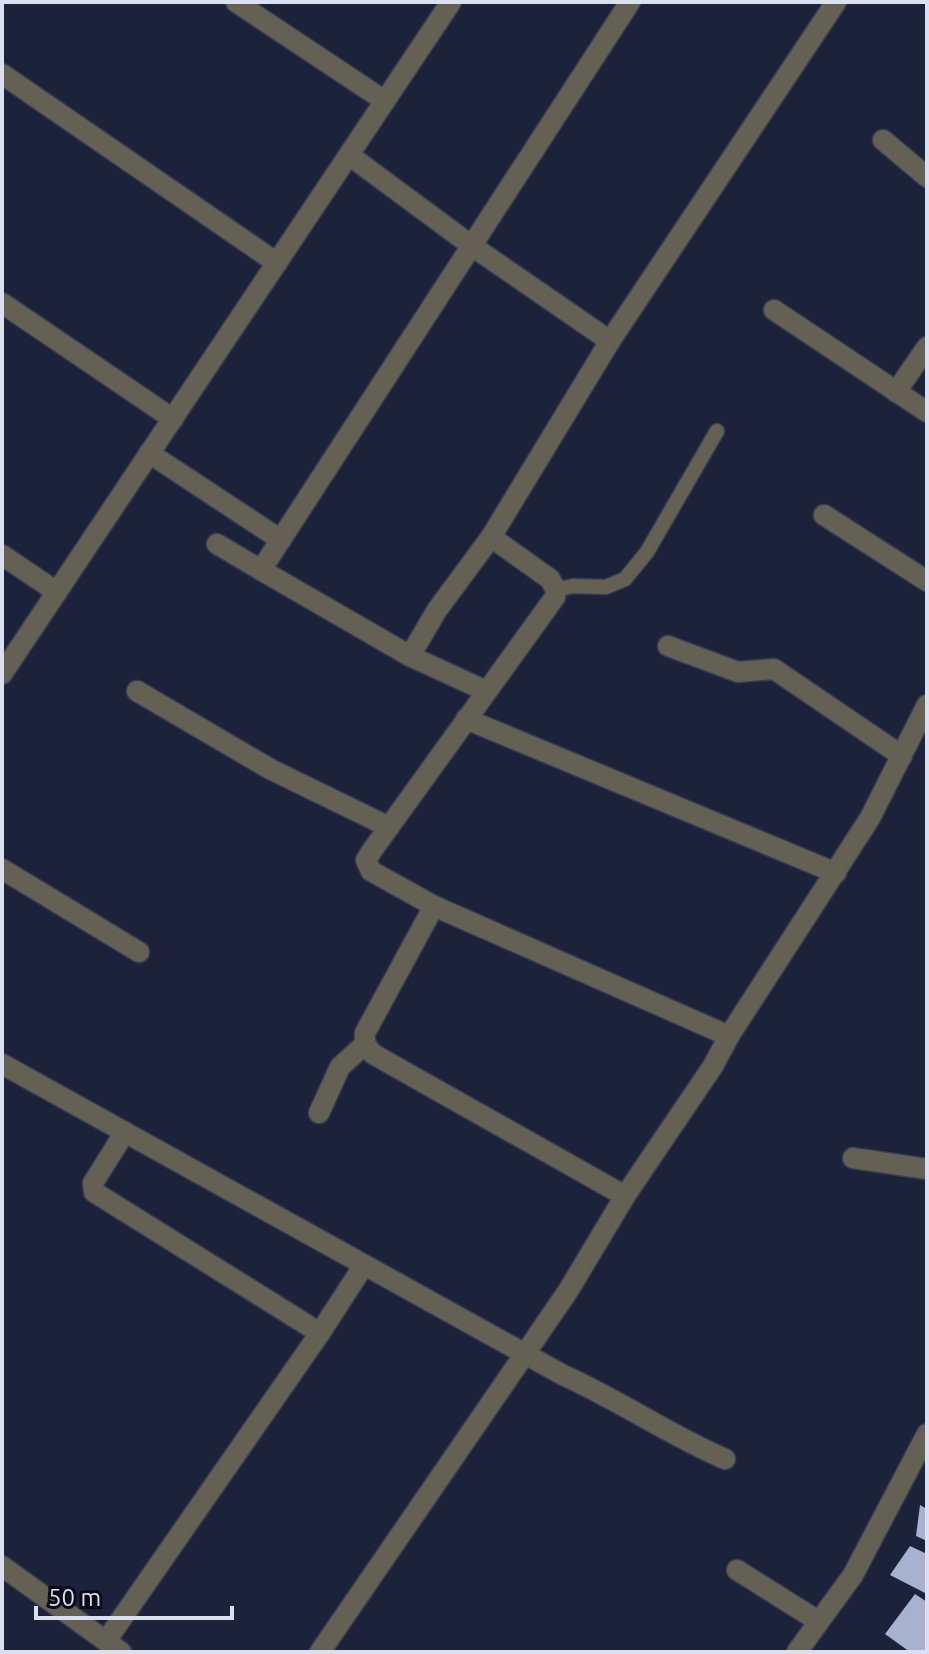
<svg xmlns="http://www.w3.org/2000/svg" width="929" height="1654" viewBox="0 0 929 1654" font-family="Ubuntu,sans-serif">
<rect width="100%" height="100%" fill="#1b2239"/>
<g fill="#a7b2d1">
<polygon points="920,1505 927,1509 927,1541 916,1536"/>
<polygon points="910,1546 927,1554 927,1594 890,1575"/>
<polygon points="915,1594 927,1602 927,1652 910,1652 885,1634"/>
</g>
<g fill="none" stroke-linecap="round" stroke-linejoin="round">
<g stroke="#363d53" stroke-width="17">
<polyline id="lane" points="556,590 573,586 606,587 625,579 647,552 717,431"/>
</g>
<g stroke="#363d53" stroke-width="23">
<g id="street">
<polyline points="236,2 385,101"/>
<polyline points="2,74 277,263"/>
<polyline points="883,140 927,177"/>
<polyline points="349,155 472,246 610,341"/>
<polyline points="2,303 173,419"/>
<polyline points="774,310 927,412"/>
<polyline points="896,392 927,347"/>
<polyline points="149,453 281,540"/>
<polyline points="824,515 927,581"/>
<polyline points="491,537 550,579 556,590 555,597 371,852 366,860 371,871 434,906 729,1036"/>
<polyline points="217,544 261,570"/>
<polyline points="2,555 57,592"/>
<polyline points="668,646 738,672 774,669 902,756"/>
<polyline points="410,656 261,570 630,2"/>
<polyline points="2,674 451,2"/>
<polyline points="137,691 270,769 389,827"/>
<polyline points="486,691 410,656 437,610 491,537 610,341 836,2"/>
<polyline points="466,719 836,873"/>
<polyline points="2,869 139,952"/>
<polyline points="434,906 365,1033 365,1044 373,1054 625,1196"/>
<path d="M2,1064L563,1375C619,1400 669,1435 725,1459"/>
<polyline points="319,1113 340,1067 365,1044"/>
<polyline points="125,1132 93,1183 94,1192 320,1333"/>
<polyline points="853,1158 927,1169"/>
<polyline points="2,1566 121,1652"/>
<polyline points="737,1570 818,1621"/>
<polyline points="106,1641 320,1333 364,1265"/>
<polyline points="320,1652 568,1291 625,1196 713,1066 729,1036 870,818 927,705"/>
<polyline points="797,1652 853,1575 927,1434"/>
</g>
</g>
<use href="#lane" stroke="#646154" stroke-width="14"/>
<use href="#street" stroke="#646154" stroke-width="20"/>
</g>
<rect width="929" height="1654" fill="none" stroke="#dae0f0" stroke-width="8"/>
<path d="M36 1606v12h196v-12" fill="none" stroke="#dae0f0" stroke-width="4"/>
<text x="48" y="1606" font-size="24" fill="#dae0f0" stroke="#090c16" stroke-width="6" paint-order="stroke">50 m</text>
</svg>
